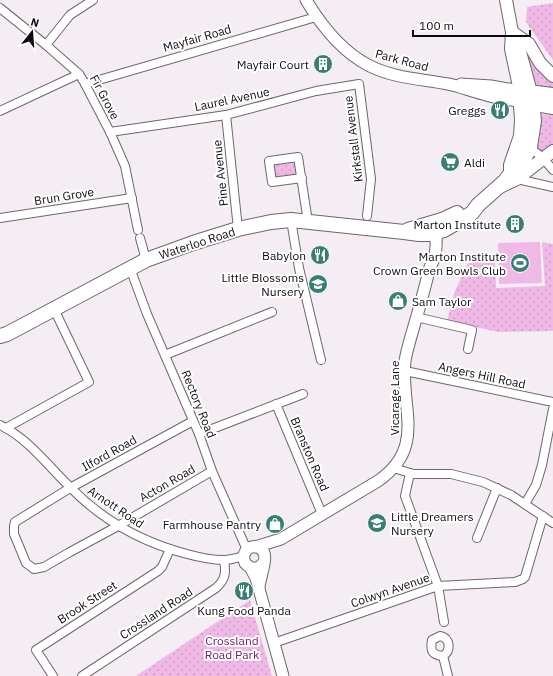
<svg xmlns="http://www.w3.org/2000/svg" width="553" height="676" viewBox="0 0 553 676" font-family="'IBM Plex Sans',sans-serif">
<defs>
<pattern id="green-dots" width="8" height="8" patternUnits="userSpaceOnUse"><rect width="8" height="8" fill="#efb8e5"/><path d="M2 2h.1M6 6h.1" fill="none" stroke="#cc9dc3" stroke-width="1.8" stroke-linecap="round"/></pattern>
</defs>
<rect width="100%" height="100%" fill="#f5edf4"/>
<g fill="url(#green-dots)">
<polygon points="553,3 553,60 526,22 527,7"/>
<polygon points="529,44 553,76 553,95 531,92 519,48"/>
<polygon points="551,111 553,111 553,145 541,153 534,146 536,114 549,115"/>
<polygon points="298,157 302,178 272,182 269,161"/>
<polygon points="542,242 553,244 553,331 498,332 447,321 455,291 471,257 495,260 496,288 545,286"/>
<polygon points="250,600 272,676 136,676"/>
</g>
<polygon fill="#efb8e5" points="540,242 542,283 499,284 498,243"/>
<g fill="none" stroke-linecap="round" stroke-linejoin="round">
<g stroke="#6e666c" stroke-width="10">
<g id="street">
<polyline points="0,8 46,45 79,74 84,82 110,132 125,166 138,230"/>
<polyline points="46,45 70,15 93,0"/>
<polyline points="85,84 316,17"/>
<polyline points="0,111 79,74"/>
<polyline points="226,115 238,229"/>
<polyline points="110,132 226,115 316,91 359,84 371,179 367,216"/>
<polyline points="528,146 543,158 553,170"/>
<polyline points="302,178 272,182 269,161 298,157 308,222"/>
<polyline points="517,179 553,187"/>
<polyline points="0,218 132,198"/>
<polyline points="291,220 299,268 321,360"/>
<polyline points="140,238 146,260"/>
<polyline points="130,268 147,314 199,434 212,471 247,550"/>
<polyline points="416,317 472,330 468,349"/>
<polyline points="165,355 272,312"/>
<polyline points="405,371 553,402"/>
<polyline points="276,404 322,514"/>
<polyline points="193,421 70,488 15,522 14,526 14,534 26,563 34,569 44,567 70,552 118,526 212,471"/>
<path d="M0,425C29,439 47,465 70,487C103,521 141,542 187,554C198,557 210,560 223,560C229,560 237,558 243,556"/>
<polyline points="6,428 89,382 54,309"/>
<polyline points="199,434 303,394"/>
<polyline points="394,468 413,474 451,474 483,482 511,495 553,523"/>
<polyline points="410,473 405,496 438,586 444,622"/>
<polyline points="525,504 536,485 542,465 553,409"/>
<polyline points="477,538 497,488"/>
<path d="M440,636C451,638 451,651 443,656C432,655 430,651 432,640Z"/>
<polyline points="274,643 438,586 515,582 523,579 525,577 543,516"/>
<polyline points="443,656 448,676"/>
<polyline points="53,676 36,650 158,571 162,567 170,549"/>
<path d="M82,676L216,588C226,579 226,572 224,560"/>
</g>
</g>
<g stroke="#6e666c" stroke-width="13">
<g id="secondary">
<path d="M306,0C321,25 341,51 368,65C392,78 422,79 448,84C459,86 471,91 483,94C495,98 508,99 521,102"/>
<polyline points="461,84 491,86 520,91"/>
<path d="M255,547L281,539L378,481C427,447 400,408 405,361C407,349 411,337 414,326C420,306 425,287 430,267C438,255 436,239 436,226"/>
<polyline points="250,567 256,578 283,676"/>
<path d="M259,587C260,578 267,559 264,553C258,540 239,548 245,563C251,570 259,570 264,562"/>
</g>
</g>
<g stroke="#6e666c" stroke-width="14">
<g id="primary">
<polyline points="506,0 512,32 511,49 520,91"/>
<polyline points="512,32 529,44 540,63 553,76"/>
<polyline points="519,48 531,92"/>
<polyline points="500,187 517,179 553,151"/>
</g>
</g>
<g stroke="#6e666c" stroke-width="16">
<g id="highway">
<polyline points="524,102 553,107"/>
<polyline points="511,173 520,168 530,147 534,121 531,92"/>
<polyline points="408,230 442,220 457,213"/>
<polyline points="0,336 7,334 146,260 193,243 238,229 271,222 291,220 404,232 419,234 429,234 444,230 458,222 472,213 478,205 505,181 511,173 511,165 521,136 522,120 520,91 553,95"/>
</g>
</g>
<use href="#street" stroke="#fff" stroke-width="8"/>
<use href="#secondary" stroke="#fff" stroke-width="11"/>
<use href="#primary" stroke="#fff" stroke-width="12"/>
<use href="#highway" stroke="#fff" stroke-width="14"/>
</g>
<defs>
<g id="building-disc" transform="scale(1)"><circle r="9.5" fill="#397e74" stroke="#fff"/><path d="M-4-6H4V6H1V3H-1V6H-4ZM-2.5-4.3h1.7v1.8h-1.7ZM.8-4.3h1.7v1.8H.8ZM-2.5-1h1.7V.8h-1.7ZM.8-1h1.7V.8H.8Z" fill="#fff"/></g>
<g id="restaurant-disc" transform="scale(1)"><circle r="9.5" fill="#397e74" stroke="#fff"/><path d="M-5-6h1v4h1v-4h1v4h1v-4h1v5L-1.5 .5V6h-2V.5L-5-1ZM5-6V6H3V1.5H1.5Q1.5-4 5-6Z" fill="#fff"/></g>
<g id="supermarket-disc" transform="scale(1)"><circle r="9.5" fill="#397e74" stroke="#fff"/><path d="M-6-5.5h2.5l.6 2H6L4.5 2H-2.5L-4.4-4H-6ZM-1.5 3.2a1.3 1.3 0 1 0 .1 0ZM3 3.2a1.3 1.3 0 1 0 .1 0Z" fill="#fff"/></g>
<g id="stadium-disc" transform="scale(1)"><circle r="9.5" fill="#397e74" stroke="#fff"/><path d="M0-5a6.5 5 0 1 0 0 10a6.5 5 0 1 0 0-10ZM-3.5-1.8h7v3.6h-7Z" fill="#fff"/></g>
<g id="school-disc" transform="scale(1)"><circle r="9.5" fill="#397e74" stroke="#fff"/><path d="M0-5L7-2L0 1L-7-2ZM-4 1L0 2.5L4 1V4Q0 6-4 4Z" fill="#fff"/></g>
<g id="shop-disc" transform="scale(1)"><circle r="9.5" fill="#397e74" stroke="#fff"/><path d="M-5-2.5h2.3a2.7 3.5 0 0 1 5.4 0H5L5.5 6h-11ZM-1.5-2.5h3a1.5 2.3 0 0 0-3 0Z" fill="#fff"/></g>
</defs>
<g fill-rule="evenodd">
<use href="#building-disc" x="323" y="64"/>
<use href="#restaurant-disc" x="500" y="110"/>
<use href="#supermarket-disc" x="450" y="162"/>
<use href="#building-disc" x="515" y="224"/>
<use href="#restaurant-disc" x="320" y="255"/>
<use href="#stadium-disc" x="520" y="263"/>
<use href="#school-disc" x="318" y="284"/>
<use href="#shop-disc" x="398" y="301"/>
<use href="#school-disc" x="377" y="523"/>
<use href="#shop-disc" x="275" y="524"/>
<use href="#restaurant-disc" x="244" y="591"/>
</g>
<g text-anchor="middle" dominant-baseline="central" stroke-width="4" stroke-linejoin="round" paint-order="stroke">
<g font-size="12" fill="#0e0b0d" stroke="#fff">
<text transform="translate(197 38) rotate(-16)">Mayfair Road</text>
<text transform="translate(402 60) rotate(15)">Park Road</text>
<text transform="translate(105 97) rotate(62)">Fir Grove</text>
<text transform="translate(232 99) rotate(-12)">Laurel Avenue</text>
<text transform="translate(353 139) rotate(-97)">Kirkstall Avenue</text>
<text transform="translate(220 173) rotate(-96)">Pine Avenue</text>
<text transform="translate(64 196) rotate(-9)">Brun Grove</text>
<text transform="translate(197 243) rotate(-18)">Waterloo Road</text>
<text transform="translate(482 375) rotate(12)">Angers Hill Road</text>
<text transform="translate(394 398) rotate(-90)">Vicarage Lane</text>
<text transform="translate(199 404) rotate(68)">Rectory Road</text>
<text transform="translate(109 453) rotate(-29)">Ilford Road</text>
<text transform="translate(310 454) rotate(67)">Branston Road</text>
<text transform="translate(167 483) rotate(-30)">Acton Road</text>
<text transform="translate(116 507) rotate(34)">Arnott Road</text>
<text transform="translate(390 590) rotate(-19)">Colwyn Avenue</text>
<text transform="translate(87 602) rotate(-33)">Brook Street</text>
<text transform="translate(156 613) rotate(-33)">Crossland Road</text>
</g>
<g font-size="12" fill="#0e0b0d" stroke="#fff" text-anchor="end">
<text x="309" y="64">Mayfair Court</text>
<text x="486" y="110">Greggs</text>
<text x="464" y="162" text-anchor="start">Aldi</text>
<text x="501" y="224">Marton Institute</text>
<text x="306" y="255">Babylon</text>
<text x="506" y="256">Marton Institute<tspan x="506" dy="14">Crown Green Bowls Club</tspan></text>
<text x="304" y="277">Little Blossoms<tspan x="304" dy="14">Nursery</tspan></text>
<text x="412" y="301" text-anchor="start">Sam Taylor</text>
<text x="391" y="516" text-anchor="start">Little Dreamers<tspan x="391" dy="14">Nursery</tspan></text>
<text x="261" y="524">Farmhouse Pantry</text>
<text x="244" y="610" text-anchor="middle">Kung Food Panda</text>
</g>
<g font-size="12" fill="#6e2366" stroke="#fff">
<text x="232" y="640">Crossland<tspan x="232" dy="14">Road Park</tspan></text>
</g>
</g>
<g transform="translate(32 32) rotate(17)" stroke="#ffffff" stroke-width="3" paint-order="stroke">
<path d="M0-3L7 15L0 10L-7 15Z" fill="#0e0b0d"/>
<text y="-6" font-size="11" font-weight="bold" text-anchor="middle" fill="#0e0b0d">N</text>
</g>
<path d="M413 30v6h117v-6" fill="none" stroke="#0e0b0d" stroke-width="2"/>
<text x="419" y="30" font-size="12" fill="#0e0b0d" stroke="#ffffff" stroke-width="3" paint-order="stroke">100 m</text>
</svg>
